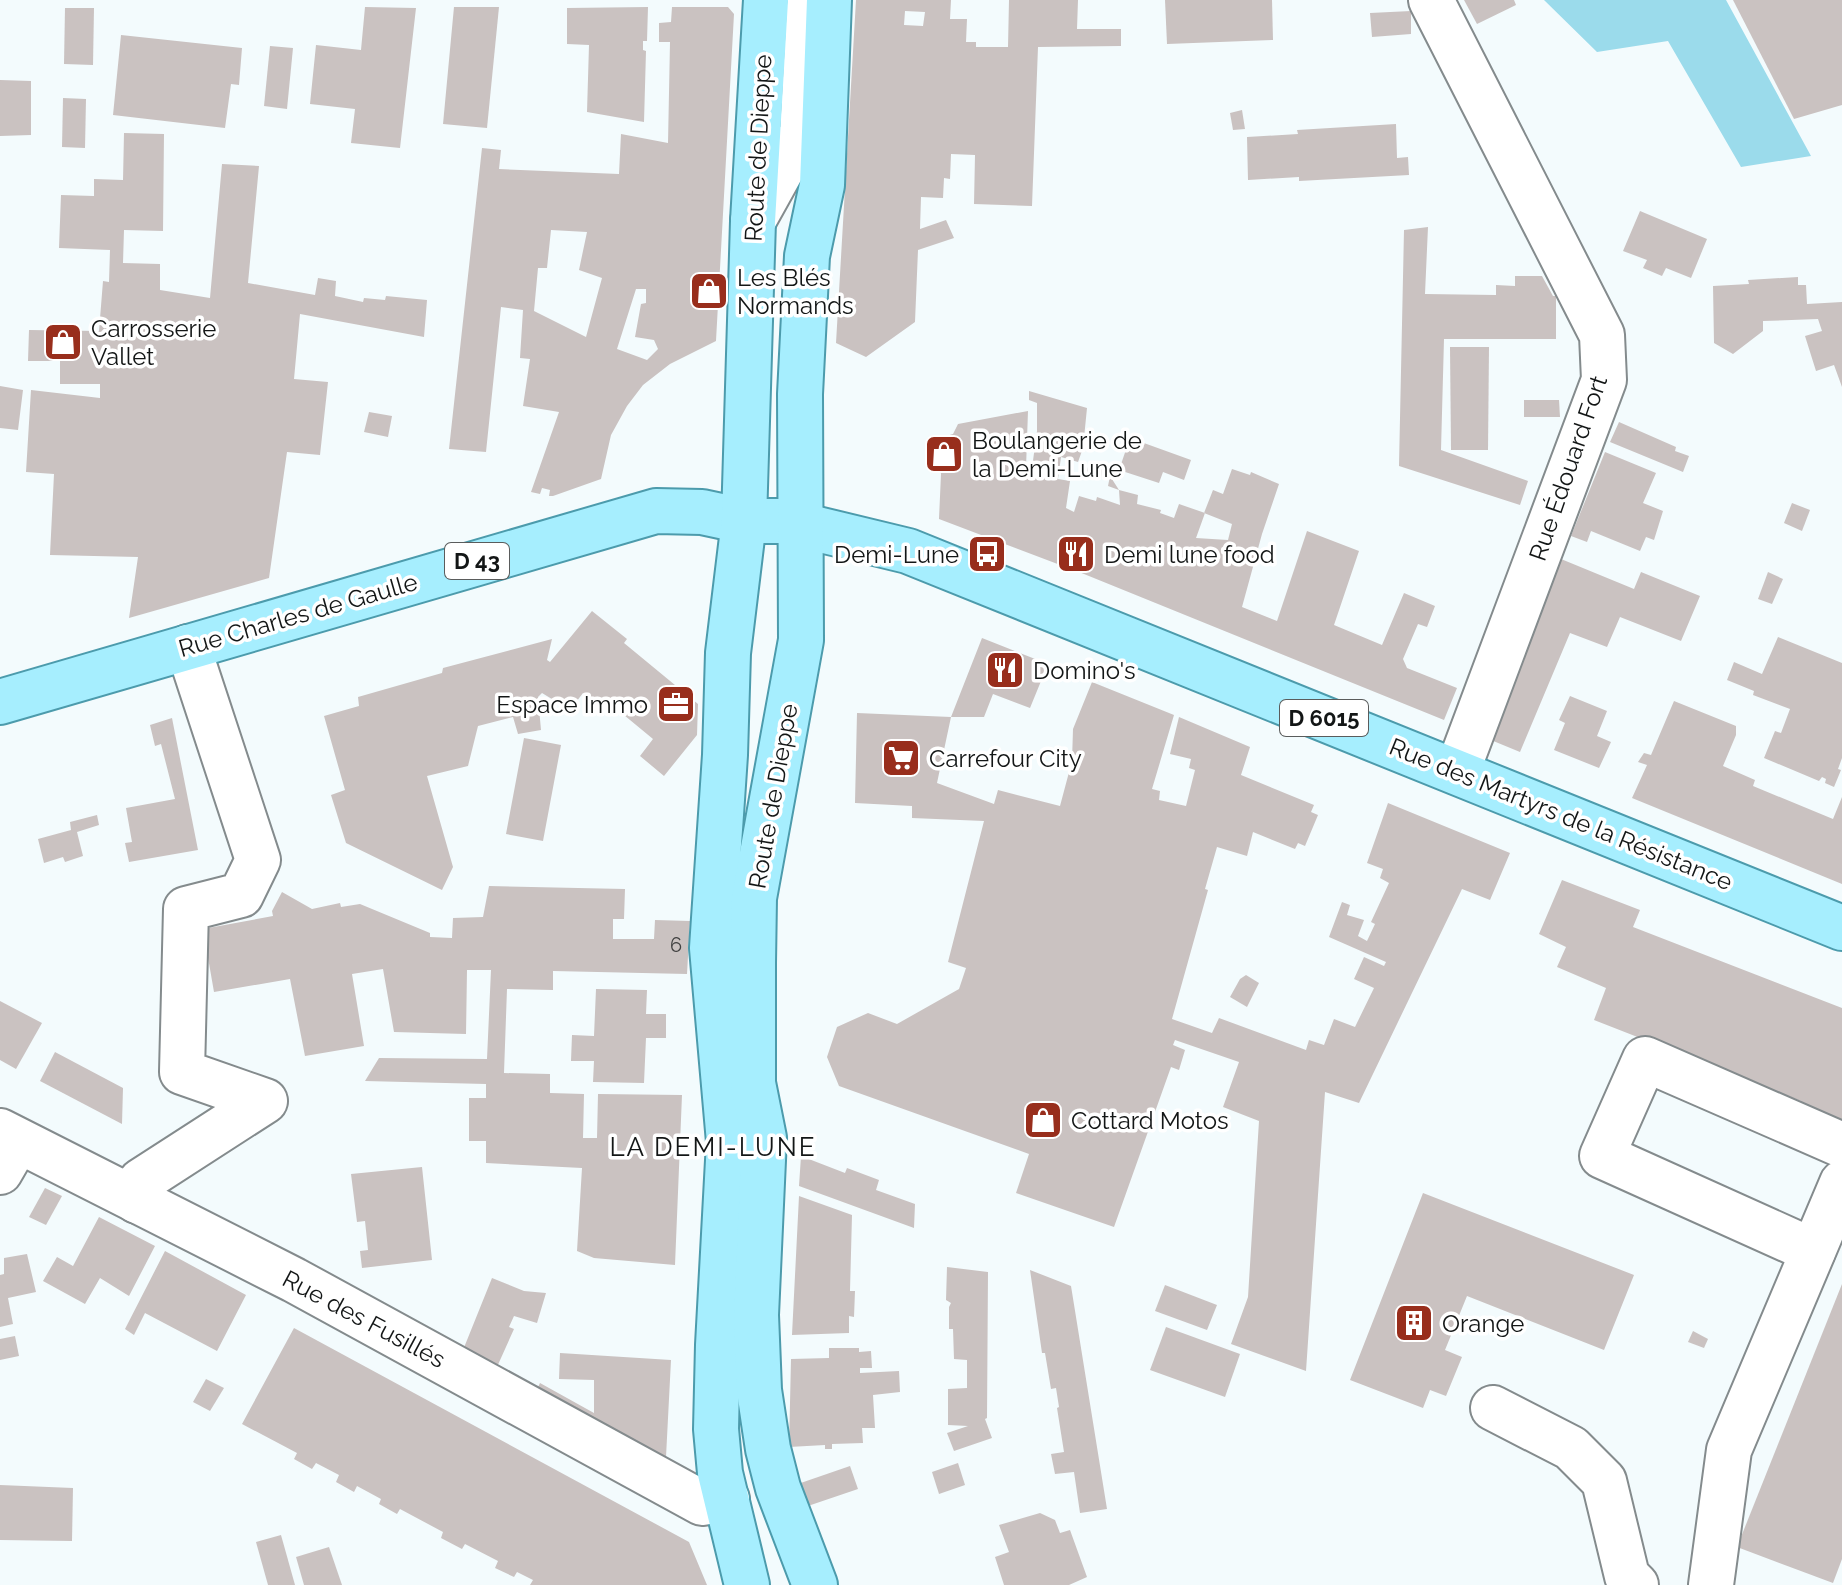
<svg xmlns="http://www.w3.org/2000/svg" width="1842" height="1585" viewBox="0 0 1842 1585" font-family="Raleway,sans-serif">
<rect width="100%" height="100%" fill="#f3fbfd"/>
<polygon fill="#9bdbeb" points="1544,0 1726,0 1811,156 1741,167 1668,41 1597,52"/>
<g fill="#cac2c1" fill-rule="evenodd">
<path d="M856,0H951L950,19H967L966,42H976V47H1008L1009,0H1078L1077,29H1121V46L1038,47L1032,206L974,204L975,155L951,154L950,179L944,178L943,198L921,197L920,229L946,220L954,238L918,250L915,322L866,357L836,343ZM905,11L925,12L923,26L904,25Z"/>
<polygon points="1165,0 1272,0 1273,40 1167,44"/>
<polygon points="1464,0 1514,0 1516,5 1477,24"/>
<polygon points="1733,0 1842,0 1842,105 1794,119"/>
<polygon points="365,7 416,8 400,148 351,143 355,109 310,104 316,45 361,50"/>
<polygon points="454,7 499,7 487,128 443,124"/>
<polygon points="648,7 647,41 643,41 643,50 646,51 644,122 587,112 589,45 567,44 567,8"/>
<path d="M672,7H728L734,14L716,341L670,364L643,385L627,406L611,435L601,479L553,496H549L550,490L542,488L540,494L531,492L559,412L523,406L530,359L520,358L523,310L501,307L486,452L449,449L482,148L501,150L499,169L619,174L621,134L668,143L670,42H659V23L671,22ZM551,230L587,232L579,270L602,278L586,337L534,311L538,268H547ZM636,289H646V303L641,304L635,337L654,340L658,349L647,360L617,349Z"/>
<polygon points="65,8 94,8 93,65 64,64"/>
<polygon points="1411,11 1411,34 1372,37 1370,13"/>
<polygon points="121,35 242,48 239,85 231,84 225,128 113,115"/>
<polygon points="270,46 293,48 287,109 264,106"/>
<polygon points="0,80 31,81 31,135 0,136"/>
<polygon points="63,98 86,99 85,148 62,147"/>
<polygon points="1242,110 1245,129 1233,130 1230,113"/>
<polygon points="1396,124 1397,158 1408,157 1409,175 1299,181 1299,177 1248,180 1247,137 1298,134 1297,130"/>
<polygon points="124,133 164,134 163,231 124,230 123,263 160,264 160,290 210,298 222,164 259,166 248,283 315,295 318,278 336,281 335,296 363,302 364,298 385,300 386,296 427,300 424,337 300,314 294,379 328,382 320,455 287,452 269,578 129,618 138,557 50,555 54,474 26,472 31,390 100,398 100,384 60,384 60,361 28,361 29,330 99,331 103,281 109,282 110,250 59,248 61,195 94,196 94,179 123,180"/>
<polygon points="1640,211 1707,239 1691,278 1666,268 1662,276 1643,268 1647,260 1623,251"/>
<polygon points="1428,227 1425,294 1496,295 1496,285 1515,286 1515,276 1542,276 1553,296 1556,296 1556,339 1444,339 1441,450 1528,481 1520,505 1399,466 1404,230"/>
<polygon points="1798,277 1798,285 1806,285 1807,304 1842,302 1842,387 1834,365 1816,371 1805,336 1822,331 1818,319 1763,321 1763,331 1733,354 1714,343 1713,286 1749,284 1748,280"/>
<polygon points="1450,347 1489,347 1488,450 1451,450"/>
<polygon points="0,386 23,390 18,430 0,428"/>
<polygon points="1029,391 1087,408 1083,448 1078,462 1061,457 1058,479 1070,481 1066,508 1074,512 1079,496 1096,501 1097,497 1120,505 1119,490 1108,486 1110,476 1119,490 1138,495 1137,504 1161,510 1160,513 1174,518 1179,504 1205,513 1196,538 1228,540 1232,524 1204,513 1213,490 1223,494 1232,469 1250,475 1251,472 1279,484 1262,534 1242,607 1277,621 1307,531 1359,551 1334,625 1382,645 1404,593 1435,606 1427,627 1418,624 1403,659 1407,668 1457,688 1444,720 1084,574 939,519 941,474 933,440 953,434 958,424 1028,411 1026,468 1032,468 1037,431 1037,403 1029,400"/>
<polygon points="1524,400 1559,400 1560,417 1524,417"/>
<polygon points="369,412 392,416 388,437 364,432"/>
<polygon points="1619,422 1676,447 1675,451 1689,456 1683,472 1610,442"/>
<polygon points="1130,438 1191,460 1184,480 1163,472 1159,483 1119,470"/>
<polygon points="1605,452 1656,473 1643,503 1663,511 1654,540 1646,537 1640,551 1591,531 1587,542 1571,536"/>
<polygon points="1089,463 1104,466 1101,478 1086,474"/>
<polygon points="1792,503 1810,510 1802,531 1784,523"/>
<polygon points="1561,559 1634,589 1641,572 1700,596 1681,641 1620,617 1607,647 1570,633 1520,752 1486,738"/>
<polygon points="1768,572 1783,579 1772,604 1758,599"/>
<polygon points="592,611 627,639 624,643 698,704 697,735 664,776 640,756 653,739 607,701 602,707 583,693 570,710 542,693 538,697 541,730 518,734 513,717 478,726 468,766 427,776 453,867 442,890 346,843 331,795 345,790 324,716 359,706 358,697 442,673 443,668 552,639 547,660 550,662"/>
<polygon points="1778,637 1842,663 1842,758 1838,769 1841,770 1834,787 1825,783 1826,779 1822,777 1819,781 1764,758 1775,731 1781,733 1790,709 1753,695 1754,691 1727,680 1734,662 1762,674"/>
<polygon points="982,638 1048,664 1030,708 993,694 984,717 951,717 937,783 994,804 998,790 1060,806 1072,761 1073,729 1092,682 1174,715 1152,789 1160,791 1159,800 1186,806 1195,770 1189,768 1191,759 1170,754 1179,717 1250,747 1241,775 1314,805 1311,812 1318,815 1305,846 1298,843 1295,849 1253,832 1247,856 1217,847 1205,889 1208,890 1172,1019 1212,1033 1219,1018 1306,1050 1309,1040 1324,1045 1334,1019 1355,1027 1374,988 1354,979 1364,957 1384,966 1386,962 1329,937 1342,902 1350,905 1347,915 1364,920 1358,936 1367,941 1375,924 1371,922 1389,883 1380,878 1383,869 1367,863 1388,803 1510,853 1490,900 1462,889 1359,1103 1325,1092 1306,1371 1231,1344 1248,1297 1259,1121 1223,1107 1239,1062 1175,1040 1173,1045 1185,1050 1179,1070 1171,1067 1114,1227 1016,1193 1029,1154 839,1086 827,1057 837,1027 868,1013 897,1024 959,989 966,968 948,962 984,821 912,818 912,806 855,803 857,713 951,717"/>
<polygon points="1570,696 1607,711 1597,736 1611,742 1599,768 1554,750 1565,723 1559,720"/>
<polygon points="1674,701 1736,726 1736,735 1723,766 1755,780 1753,786 1833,819 1842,797 1842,884 1632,798 1647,765 1638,762 1644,753 1651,755"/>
<polygon points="172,718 198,850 129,862 125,843 132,842 126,808 175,799 161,744 155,746 150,725"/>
<polygon points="524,738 561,745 543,841 506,834"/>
<polygon points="97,815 99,825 77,832 83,856 65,862 63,857 44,863 38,839 71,830 70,822"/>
<polygon points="1562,880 1640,910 1633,927 1842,1008 1842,1135 1795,1116 1801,1101 1594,1020 1606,988 1557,967 1566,947 1539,934"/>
<polygon points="489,886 625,889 624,919 613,919 613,939 654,939 655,920 690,921 687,974 553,971 553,990 507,989 504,1073 550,1074 550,1093 584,1094 583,1138 597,1138 598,1094 682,1095 675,1265 594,1258 577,1251 582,1168 486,1163 486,1141 469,1141 469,1098 486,1098 486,1084 365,1081 379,1058 487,1059 491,970 467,970 466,1034 394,1032 383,969 352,974 364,1046 305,1056 290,979 214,992 203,929 273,916 272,911 282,892 312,909 340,903 341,907 360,904 430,933 430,937 452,938 453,918 483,917"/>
<polygon points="1246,975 1259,983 1247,1007 1230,997 1240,979"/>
<polygon points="596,989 647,990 646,1014 666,1014 666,1038 646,1038 644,1083 593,1082 594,1061 571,1061 572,1035 594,1036"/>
<polygon points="0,1001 42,1023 16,1069 0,1060"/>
<polygon points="55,1052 123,1088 122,1124 40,1081"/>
<polygon points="801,1156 845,1173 847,1168 879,1180 876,1190 915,1204 914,1228 799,1186"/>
<polygon points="422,1167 432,1260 362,1268 360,1251 368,1250 365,1221 357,1222 351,1174"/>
<polygon points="45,1188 62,1196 46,1225 29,1217"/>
<polygon points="1423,1193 1634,1275 1604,1350 1467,1296 1445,1350 1462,1357 1446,1396 1430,1390 1423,1408 1350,1380"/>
<polygon points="799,1196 852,1215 850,1291 855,1291 854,1317 849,1316 849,1333 792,1335"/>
<polygon points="99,1217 155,1246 129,1296 100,1278 85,1304 43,1281 57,1257 73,1266"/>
<polygon points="165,1251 246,1295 217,1351 145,1313 134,1335 125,1329"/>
<polygon points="27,1254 36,1292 8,1298 13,1324 0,1327 0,1275 4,1274 4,1258"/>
<polygon points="947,1267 988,1272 987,1418 985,1419 992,1438 954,1451 947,1433 968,1426 948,1425 948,1389 967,1388 967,1360 954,1359 953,1329 949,1329 949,1307 951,1303 946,1300"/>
<polygon points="1030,1270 1071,1286 1107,1509 1080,1513 1074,1472 1055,1474 1051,1454 1064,1452 1057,1408 1059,1407 1056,1388 1051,1389 1045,1353 1042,1353"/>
<polygon points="492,1278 524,1291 546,1293 537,1323 514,1316 509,1327 514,1329 492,1378 459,1360"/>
<polygon points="1842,1284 1842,1559 1833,1583 1737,1547"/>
<polygon points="1165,1285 1217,1305 1207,1330 1155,1311"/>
<polygon points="1166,1327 1240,1354 1225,1397 1150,1370"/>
<polygon points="294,1328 689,1542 707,1585 530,1585 533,1580 517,1572 514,1577 495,1568 498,1561 465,1544 462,1549 441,1538 443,1532 400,1509 397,1514 379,1504 381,1499 357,1486 354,1492 336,1482 339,1475 316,1463 312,1469 294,1459 297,1453 242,1424"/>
<polygon points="1693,1331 1708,1339 1704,1348 1688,1342"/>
<polygon points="15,1336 19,1356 0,1360 0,1339"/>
<polygon points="829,1348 859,1348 859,1352 871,1351 872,1368 860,1368 860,1373 899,1371 900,1392 873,1395 875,1428 862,1428 863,1443 832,1444 832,1449 825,1449 825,1445 789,1447 791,1359 829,1358"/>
<polygon points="560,1353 671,1360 666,1457 653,1465 532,1400 540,1383 594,1413 594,1380 559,1379"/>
<polygon points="206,1379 224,1388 210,1411 193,1402"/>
<polygon points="958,1463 965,1485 939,1494 932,1472"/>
<polygon points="850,1466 858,1489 802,1508 792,1486"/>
<polygon points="0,1485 73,1488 72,1541 0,1540"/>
<polygon points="1040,1513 1055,1520 1060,1533 1070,1530 1087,1577 1069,1585 1004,1585 995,1557 1009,1552 999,1525"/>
<polygon points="281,1535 295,1585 268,1585 256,1542"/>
<polygon points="329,1547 342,1585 304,1585 296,1557"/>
</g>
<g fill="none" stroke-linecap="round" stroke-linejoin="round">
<g stroke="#848b8d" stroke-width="48">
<g id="minor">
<polyline points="1431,0 1602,335 1604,380 1457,772"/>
<polyline points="753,221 802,133 809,6"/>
<polyline points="0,1131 294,1280 702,1503 727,1499"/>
<polyline points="0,1172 18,1141"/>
<polyline points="137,1201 141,1181 265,1101 182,1072 186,909 241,895 258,860 188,647"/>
<polyline points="1813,1251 1602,1156 1645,1059 1842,1145"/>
<polyline points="1493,1408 1571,1448 1604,1481 1627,1576 1636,1585"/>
<polyline points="1711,1585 1729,1450 1842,1183"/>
</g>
</g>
<g stroke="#4c9bac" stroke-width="48">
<g id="major">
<polyline points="0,702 656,511 702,512 744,521 784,521 908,551 1842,928"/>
<polyline points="747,1585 720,1473 716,1429 718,1345 729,1142 712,948 725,755 728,653 744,521 753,221 766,0"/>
<polyline points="815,1585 778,1488 768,1449 759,1390 756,1315 764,1138 753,1083 753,963 754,898 801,640 800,394 807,256 822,185 829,0"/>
</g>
</g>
<use href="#minor" stroke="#fff" stroke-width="44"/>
<use href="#major" stroke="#a6eefe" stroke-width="44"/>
</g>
<defs>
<g id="shop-square" transform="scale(2)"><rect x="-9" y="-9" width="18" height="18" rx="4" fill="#982e1c" stroke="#fff"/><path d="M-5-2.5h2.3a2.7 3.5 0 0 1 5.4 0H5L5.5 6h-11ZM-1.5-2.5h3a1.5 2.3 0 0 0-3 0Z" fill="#fff"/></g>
<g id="bus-square" transform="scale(2)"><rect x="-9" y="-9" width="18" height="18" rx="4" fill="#982e1c" stroke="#fff"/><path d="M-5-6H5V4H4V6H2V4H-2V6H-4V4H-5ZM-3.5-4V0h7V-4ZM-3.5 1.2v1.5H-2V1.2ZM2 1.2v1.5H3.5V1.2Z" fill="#fff"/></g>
<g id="restaurant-square" transform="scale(2)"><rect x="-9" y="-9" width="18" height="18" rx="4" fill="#982e1c" stroke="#fff"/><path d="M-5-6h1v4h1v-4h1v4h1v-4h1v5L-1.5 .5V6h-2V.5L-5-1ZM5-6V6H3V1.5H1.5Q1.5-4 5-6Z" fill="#fff"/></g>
<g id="office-square" transform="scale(2)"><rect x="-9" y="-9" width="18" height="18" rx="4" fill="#982e1c" stroke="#fff"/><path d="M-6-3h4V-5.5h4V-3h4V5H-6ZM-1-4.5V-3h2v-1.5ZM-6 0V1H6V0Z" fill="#fff"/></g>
<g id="supermarket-square" transform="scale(2)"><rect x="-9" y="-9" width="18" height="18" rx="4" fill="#982e1c" stroke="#fff"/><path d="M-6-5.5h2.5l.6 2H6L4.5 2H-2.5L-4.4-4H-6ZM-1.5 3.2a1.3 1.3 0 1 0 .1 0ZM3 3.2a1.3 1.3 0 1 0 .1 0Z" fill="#fff"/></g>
<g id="building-square" transform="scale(2)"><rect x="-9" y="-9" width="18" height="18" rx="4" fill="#982e1c" stroke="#fff"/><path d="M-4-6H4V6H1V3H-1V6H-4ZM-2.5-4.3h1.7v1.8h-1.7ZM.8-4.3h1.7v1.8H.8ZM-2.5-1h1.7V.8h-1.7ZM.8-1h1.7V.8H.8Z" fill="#fff"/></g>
</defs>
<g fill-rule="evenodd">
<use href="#shop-square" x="709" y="291"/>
<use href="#shop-square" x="63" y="342"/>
<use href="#shop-square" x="944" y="454"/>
<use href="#bus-square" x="987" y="554"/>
<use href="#restaurant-square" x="1076" y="554"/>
<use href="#restaurant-square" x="1005" y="670"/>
<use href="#office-square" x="676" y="704"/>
<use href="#supermarket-square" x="901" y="758"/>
<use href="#shop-square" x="1043" y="1120"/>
<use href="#building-square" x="1414" y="1323"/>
</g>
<g text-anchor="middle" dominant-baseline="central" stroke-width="7" stroke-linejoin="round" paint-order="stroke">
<g font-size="20" fill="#414141">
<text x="676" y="945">6</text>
</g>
<g fill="#fff" stroke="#5a5c5c" stroke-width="2">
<rect x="445" y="543" width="64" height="36" rx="6"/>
<rect x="1280" y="700" width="88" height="36" rx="6"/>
</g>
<g font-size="22" font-weight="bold" fill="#131616">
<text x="477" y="561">D 43</text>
<text x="1324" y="718">D 6015</text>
</g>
<g font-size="24" fill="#131616" stroke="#fff">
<text transform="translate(758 148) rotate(-87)">Route de Dieppe</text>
<text transform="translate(1568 468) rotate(-71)">Rue Édouard Fort</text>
<text transform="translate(298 615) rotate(-16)">Rue Charles de Gaulle</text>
<text transform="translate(773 796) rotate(-80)">Route de Dieppe</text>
<text transform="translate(1561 814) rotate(22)">Rue des Martyrs de la Résistance</text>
<text transform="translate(364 1319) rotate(28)">Rue des Fusillés</text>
</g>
<g font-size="24" fill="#131616" stroke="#fff" text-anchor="start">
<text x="737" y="277">Les Blés<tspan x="737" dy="28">Normands</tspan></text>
<text x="91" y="328">Carrosserie<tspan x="91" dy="28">Vallet</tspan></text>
<text x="972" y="440">Boulangerie de<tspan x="972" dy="28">la Demi-Lune</tspan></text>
<text x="959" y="554" text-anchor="end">Demi-Lune</text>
<text x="1104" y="554">Demi lune food</text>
<text x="1033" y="670">Domino's</text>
<text x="648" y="704" text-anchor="end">Espace Immo</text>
<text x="929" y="758">Carrefour City</text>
<text x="1071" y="1120">Cottard Motos</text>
<text x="1442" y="1323">Orange</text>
</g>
<g font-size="26" letter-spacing="2" fill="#131616" stroke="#fff">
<text x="713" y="1147">LA DEMI-LUNE</text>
</g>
</g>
</svg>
